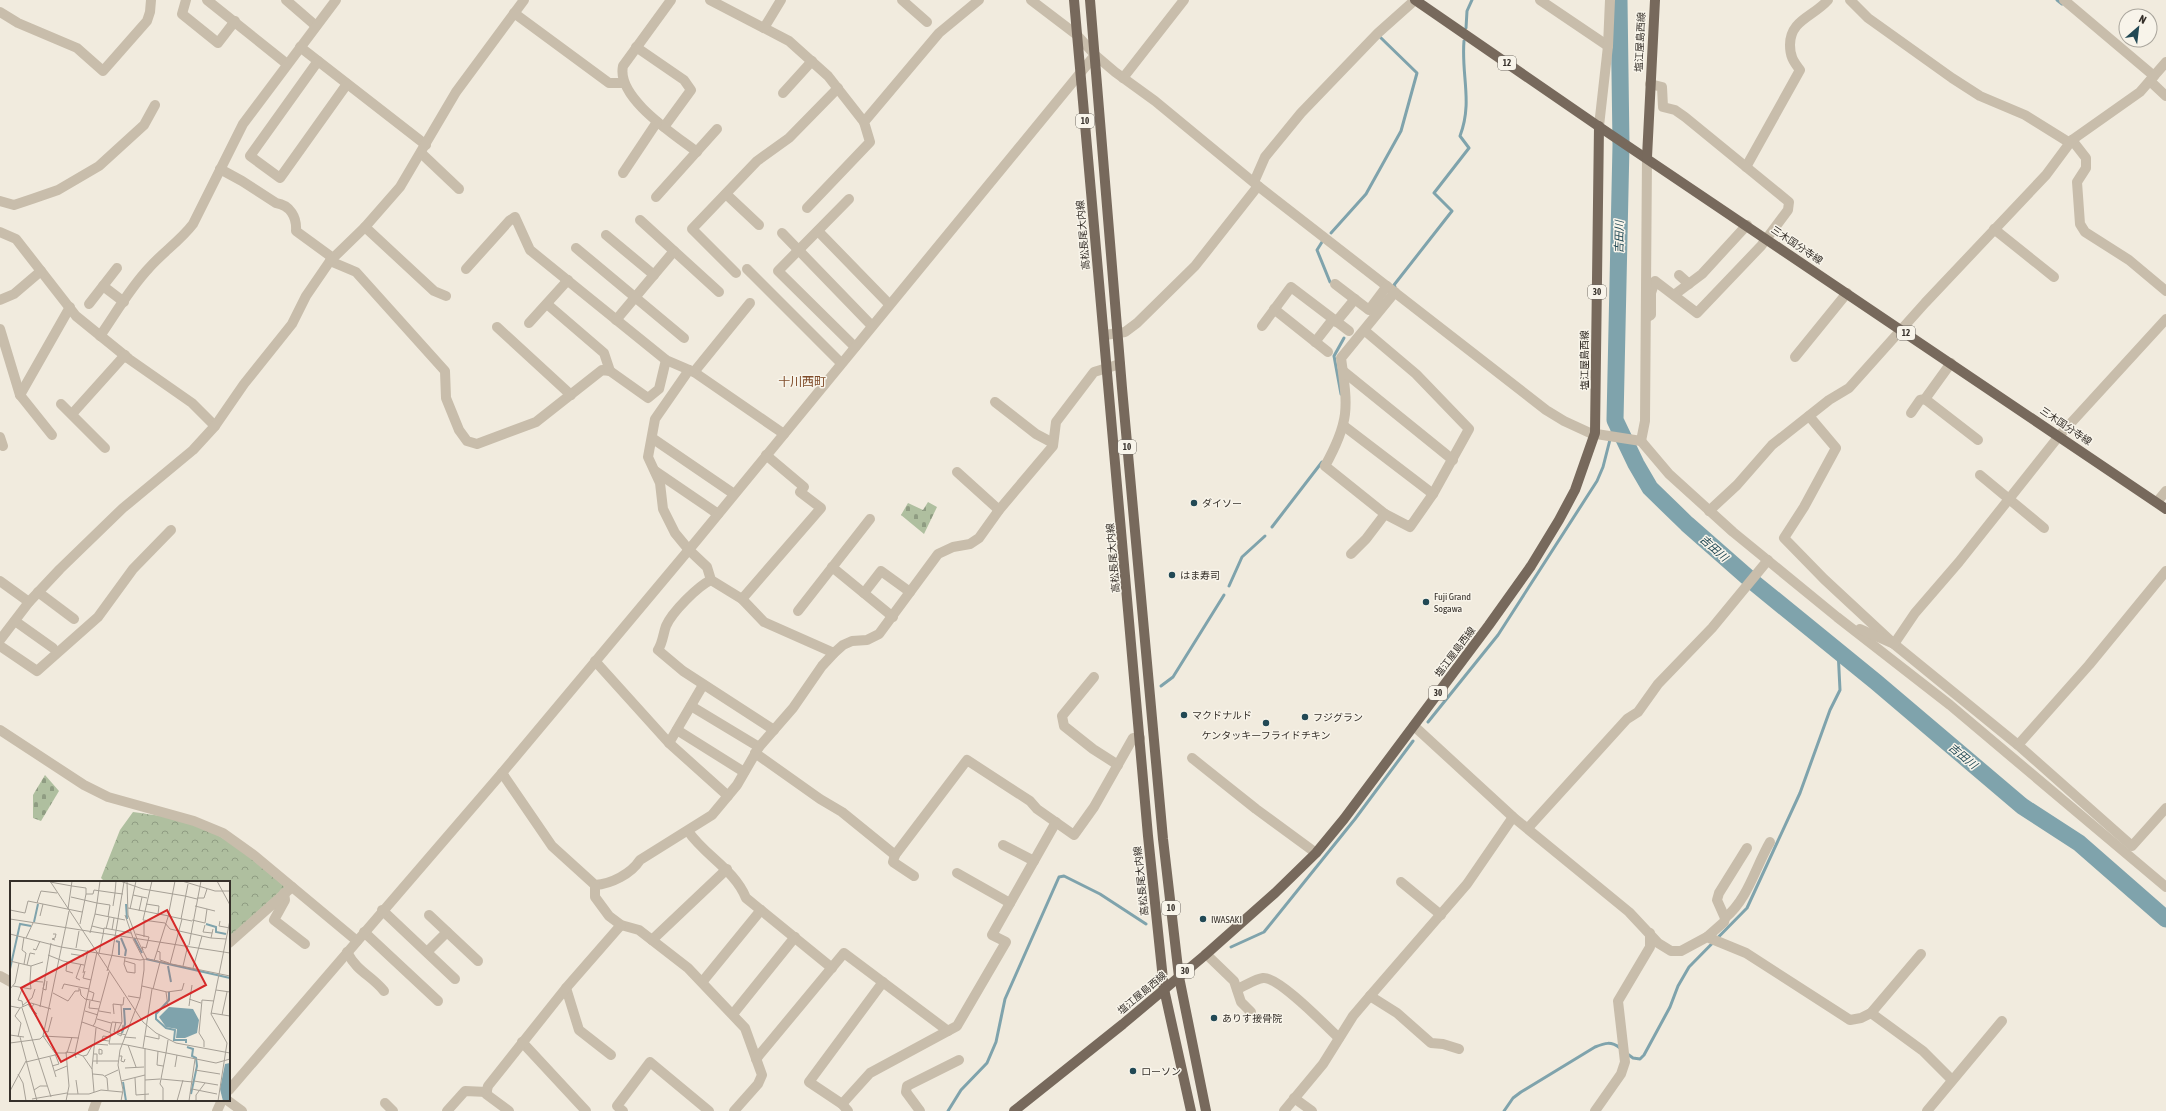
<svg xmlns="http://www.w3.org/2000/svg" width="2166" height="1111" viewBox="0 0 2166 1111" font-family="'Asap Condensed','Noto Sans JP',sans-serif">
<defs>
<pattern id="forest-crowns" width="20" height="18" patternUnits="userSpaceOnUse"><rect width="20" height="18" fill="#afbf9f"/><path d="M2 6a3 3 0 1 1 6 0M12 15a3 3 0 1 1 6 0" fill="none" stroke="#8f9c82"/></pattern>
<pattern id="cemetery-stones" width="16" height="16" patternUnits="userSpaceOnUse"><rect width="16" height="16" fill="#afbf9f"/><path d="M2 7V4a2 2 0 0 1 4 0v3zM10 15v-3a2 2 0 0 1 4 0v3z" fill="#8f9c82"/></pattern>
</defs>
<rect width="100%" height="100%" fill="#f1ebde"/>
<path fill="url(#forest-crowns)" d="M133,812C153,815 175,817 194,824C229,837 257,863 285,887L229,937V882H105L101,878L120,830Z"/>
<g fill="url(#cemetery-stones)">
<polygon points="928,502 937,507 924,534 901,515 908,503 923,510"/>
<polygon points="45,775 59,791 41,821 33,818 33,795"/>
</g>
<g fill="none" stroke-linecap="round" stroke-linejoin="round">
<g stroke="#7fa3ac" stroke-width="3">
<polyline points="2057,0 2062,4"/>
<polyline points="1466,28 1467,11 1472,0"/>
<polyline points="1331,233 1366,194 1401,131 1417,73 1380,37"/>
<polyline points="1322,242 1317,250 1330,282"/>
<path d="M1395,287L1394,285L1452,211L1434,193L1469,148L1460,136C1473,102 1461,75 1464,41"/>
<polyline points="1341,394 1334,356 1344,338"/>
<polyline points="1272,527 1322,462"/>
<polyline points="1229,586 1242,557 1265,536"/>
<polyline points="1161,686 1173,677 1224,595"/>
<polyline points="1428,722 1498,635 1597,481 1603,467 1615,420"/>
<polyline points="1231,947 1264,932 1355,819 1413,741"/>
<polyline points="1626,1053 1633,1058 1640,1059 1644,1055 1670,1007 1678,986 1689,967 1747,908 1800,793 1830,710 1840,690 1838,650"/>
<polyline points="948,1111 961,1090 987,1063 996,1042 1005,999 1059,877 1064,876 1100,894 1146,924"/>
<path d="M1504,1111L1513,1098L1521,1092L1595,1047C1605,1043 1611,1041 1620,1048"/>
</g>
<polyline stroke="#7fa3ac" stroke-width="17" points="1619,0 1621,145 1615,420 1636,464 1650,488 1687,524 1753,582 1876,682 2022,806 2079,843 2166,919"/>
<g stroke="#c8bdab" stroke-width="10">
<polyline points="186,0 182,14 218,43 235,21"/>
<polyline points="207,0 287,64"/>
<polyline points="286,0 316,26"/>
<path d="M671,0L623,66C616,98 675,135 697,152"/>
<polyline points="710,0 789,41 828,76 864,122"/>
<polyline points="902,0 927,22"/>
<polyline points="1031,0 1077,35 1095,55 1115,72 1155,101 1258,186 1546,410 1564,421 1590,433 1641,441 1669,474 1733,532 1837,617 1950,705 2166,887"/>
<polyline points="1540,0 1608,46"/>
<polyline points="1850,0 1868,18 1952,78 1980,96 2025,115 2070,143"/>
<polyline points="2064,0 2154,76"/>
<polyline points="0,12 18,23 77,48 103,71 147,21 150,12 151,0"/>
<polyline points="514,13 609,83 624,83"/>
<polyline points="764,28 781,0"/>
<polyline points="300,47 426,145"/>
<polyline points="636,47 684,80 691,90 664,127"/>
<polyline points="318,61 250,156 280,178 347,84"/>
<polyline points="1123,78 1184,0"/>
<polyline points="2150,81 2166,96"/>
<polyline points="783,93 812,61"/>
<polyline points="1599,126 1608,46 1610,0"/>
<polyline points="2072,140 2086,158 2086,168 2077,182 2080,224 2085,232 2129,260 2166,291"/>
<polyline points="421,153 459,189"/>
<path d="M1746,167L1800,70C1793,61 1790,56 1790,45C1790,20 1813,17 1828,0"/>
<path d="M220,169L242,181L276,203C290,205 297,217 296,231L333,258"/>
<polyline points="623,173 657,122"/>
<polyline points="1254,182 1265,157 1301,113 1378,33 1415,0"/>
<polyline points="726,194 759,225"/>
<polyline points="656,197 717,129"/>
<polyline points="849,199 778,271 855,347"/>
<polyline points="0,201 14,205 32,199 58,190 99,166 144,125 155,105"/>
<polyline points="807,208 870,142 864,122 939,33 979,0"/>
<polyline points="640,220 719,292"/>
<polyline points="365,227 434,291 446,296"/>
<polyline points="1994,229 2054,277"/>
<polyline points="818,231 889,304"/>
<polyline points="0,232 16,239 76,316 129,359 192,403 215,426"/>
<polyline points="782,233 872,326"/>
<polyline points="606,235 654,275"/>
<polyline points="576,248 684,338"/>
<polyline points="330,261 356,272 445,371 446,398 459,430 467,441 477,444 536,422 602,370 610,371 648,398 659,389 666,360"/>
<polyline points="466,269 509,221 515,217 530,250 666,360 694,372 784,434"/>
<polyline points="747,269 841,363"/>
<polyline points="736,273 692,229 757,161 789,138 838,88"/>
<polyline points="1679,275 1689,284"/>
<polyline points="1335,284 1369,310 1387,286"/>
<polyline points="103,286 124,302"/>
<polyline points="1674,295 1702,274 1747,225"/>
<polyline points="0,300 14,294 41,271"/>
<polyline points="89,304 117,268"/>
<polyline points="547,304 604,353 610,371"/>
<polyline points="1274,309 1328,352"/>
<polyline points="1646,318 1651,315 1651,293 1655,281 1697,313 1761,246 1788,210 1789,202 1685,117 1675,110 1663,107 1662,87 1650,84"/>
<polyline points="616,320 674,251"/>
<polyline points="1336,322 1355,299"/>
<polyline points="529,323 568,280"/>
<polyline points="1262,326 1291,287 1349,331"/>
<polyline points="497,327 571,395"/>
<polyline points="0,329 20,395"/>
<path d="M1364,330L1416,374L1469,429L1433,494L1410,527L1385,514L1325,466C1350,421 1348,408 1341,358L1395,292"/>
<polyline points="1105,335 1125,332 1137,323 1195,266 1258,186"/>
<path d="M100,336C116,313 130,288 149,268C163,252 180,241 193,224L243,124L336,0"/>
<polyline points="1315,342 1333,319"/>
<polyline points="1795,357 1847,293"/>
<polyline points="689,370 655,419 648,457 660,483 663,509 675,533 689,550 707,567 711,580 742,599 764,622 834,653"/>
<polyline points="1343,371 1453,460"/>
<polyline points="694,372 750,303"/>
<polyline points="1925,399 1978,440"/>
<polyline points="995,402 1036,434 1053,443"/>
<polyline points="61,404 105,448"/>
<polyline points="1911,413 1920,400 1925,399 1951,363"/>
<polyline points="72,414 125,355"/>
<polyline points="1809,416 1836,448 1804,507 1784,538 1824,579 1894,644 2018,745 2132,846 2166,808"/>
<polyline points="1344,426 1433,494"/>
<polyline points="52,435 20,395 70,307"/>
<polyline points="0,437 3,446"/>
<polyline points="652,438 734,494"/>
<polyline points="1641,441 1645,421 1647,157"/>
<polyline points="655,471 718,514"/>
<polyline points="957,472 999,510"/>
<polyline points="1980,475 2044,528"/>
<polyline points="2157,502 2166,491"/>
<polyline points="1709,511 1737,485 1772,445 1829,400 1849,388 1925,303 2046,175 2072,140 2140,92 2166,62"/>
<polyline points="1351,554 1366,539 1385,514"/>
<polyline points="832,567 893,617"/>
<path d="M711,580C698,586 672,612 666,626C663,634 663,642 658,650L683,671L774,730"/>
<polyline points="0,581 29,602"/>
<polyline points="38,592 74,619"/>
<polyline points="864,593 881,571 910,592"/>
<polyline points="742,599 821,508 800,492 804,487 766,455"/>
<polyline points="798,611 870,519"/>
<polyline points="15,621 53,648"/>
<polyline points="1860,629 1894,644 1915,613 1959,562 2059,436 2166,319"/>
<polyline points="0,640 29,602 60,569 123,508 193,450 215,426 244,384 292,324 306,296 330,261 365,227 400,187 456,92 524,0"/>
<polyline points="0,646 37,671 98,617 133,569 171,530"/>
<polyline points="595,661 669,743 728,796"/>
<polyline points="1094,677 1062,716 1064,726 1093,749 1118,765"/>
<polyline points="691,706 759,747"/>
<polyline points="1414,726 1513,817 1629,912 1658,943 1671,951 1681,951 1707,937 1746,953 1850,1020 1861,1018 1871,1013 1921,954"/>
<polyline points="0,730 84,785 108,797 194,821 223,833 255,856 357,941"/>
<polyline points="677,730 744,772"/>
<polyline points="669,743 703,685"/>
<polyline points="2018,745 2089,665 2166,571"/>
<polyline points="755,753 820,799 842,812 895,855"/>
<polyline points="1192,758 1256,809 1316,853"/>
<path d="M502,773L552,846L595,885C611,884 631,874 640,860L712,815L737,785L759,747L793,708L822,666L834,653L843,645L852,641L867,640L879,634L938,554L953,547L970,544L979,538L999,510L1053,446L1056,422L1094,372L1120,364"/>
<polyline points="1528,828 1627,719 1638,712 1658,684 1712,628 1768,560"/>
<path d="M688,831C705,856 734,869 746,898L832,968"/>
<polyline points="1003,845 1034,861"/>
<polyline points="957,873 1010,903"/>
<polyline points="914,876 893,862 895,855 967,760 1030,801 1037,809 1074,835 1094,807 1133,738 1140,738"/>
<polyline points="1401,882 1441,915"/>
<polyline points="595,885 595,897 609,916 621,925 639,930 688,968 745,1028 762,1075 758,1084 734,1111"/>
<polyline points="284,893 285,900 274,920 305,944"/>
<polyline points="382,910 455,979"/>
<polyline points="429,915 478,961"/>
<path d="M1725,918C1748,899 1755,868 1770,842"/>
<polyline points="364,932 438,1001"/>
<polyline points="1707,937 1724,922 1725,918 1717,900 1719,893 1747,848"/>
<polyline points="652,940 727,869"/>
<polyline points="229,943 292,887"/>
<path d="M347,952C358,973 370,974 384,991"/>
<polyline points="427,952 447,932"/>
<polyline points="1206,954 1234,981 1241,1002 1251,1012"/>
<polyline points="0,976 11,982"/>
<polyline points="703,981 761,910"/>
<polyline points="566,988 579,1030 611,1055"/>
<path d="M1237,989C1245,986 1255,979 1263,978C1278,976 1326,1026 1339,1038"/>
<polyline points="1370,996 1397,1013 1431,1043 1443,1044 1459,1049"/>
<polyline points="1871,1013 1923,1051 1952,1080"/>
<polyline points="733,1014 795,937"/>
<polyline points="522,1042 586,1111"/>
<polyline points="756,1059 844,953 948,1031"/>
<polyline points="229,1090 502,773 697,540 1095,55"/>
<polyline points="1294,1098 1312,1111"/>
<polyline points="227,1100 242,1111"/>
<polyline points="385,1103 393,1111"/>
<polyline points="842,1104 870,1073 957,1026 1006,942 992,935 1056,822"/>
<polyline points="93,1111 97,1100"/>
<polyline points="217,1111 222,1100"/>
<polyline points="447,1111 465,1091 487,1092"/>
<polyline points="509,1111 486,1094 488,1086 566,988 621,925"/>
<polyline points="623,1111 617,1106 650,1062 709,1111"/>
<polyline points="848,1111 842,1104 809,1082 883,982"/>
<polyline points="920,1111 906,1092 907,1086 959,1060"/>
<polyline points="1284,1111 1323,1064 1353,1016 1370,996 1467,884 1513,817"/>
<polyline points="1595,1111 1621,1074 1625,1062 1618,1001 1650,947 1650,933"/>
<polyline points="1927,1111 2002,1021"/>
</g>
<g stroke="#77695c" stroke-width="10">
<polyline points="1074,0 1148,836 1164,989 1191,1111"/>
<polyline points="1090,0 1122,388 1163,839 1179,977 1206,1111"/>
<polyline points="1415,0 1601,128 2166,509"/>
<polyline points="1647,157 1655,0"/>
<polyline points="1014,1111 1123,1024 1204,956 1275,893 1316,853 1344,819 1489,625 1531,566 1559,520 1575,490 1595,433 1599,126"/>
</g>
</g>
<g fill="#224955" stroke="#f8f4ea" stroke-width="1.5">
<circle cx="1194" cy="503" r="4"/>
<circle cx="1172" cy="575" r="4"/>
<circle cx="1426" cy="602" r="4"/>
<circle cx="1184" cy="715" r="4"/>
<circle cx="1305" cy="717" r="4"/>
<circle cx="1266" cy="723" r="4"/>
<circle cx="1203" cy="919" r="4"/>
<circle cx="1214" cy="1018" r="4"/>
<circle cx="1133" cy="1071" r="4"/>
</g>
<g text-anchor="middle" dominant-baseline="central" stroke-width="3" stroke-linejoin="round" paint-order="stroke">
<g fill="#f8f4ea" stroke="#706b64" stroke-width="1">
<rect x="1498" y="56" width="18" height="14" rx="3"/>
<rect x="1076" y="114" width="18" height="14" rx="3"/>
<rect x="1588" y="285" width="18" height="14" rx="3"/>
<rect x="1897" y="326" width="18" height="14" rx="3"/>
<rect x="1118" y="440" width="18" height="14" rx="3"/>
<rect x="1429" y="686" width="18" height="14" rx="3"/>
<rect x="1162" y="901" width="18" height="14" rx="3"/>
<rect x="1176" y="964" width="18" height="14" rx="3"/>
</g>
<g font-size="9" font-weight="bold" fill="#36302a">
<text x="1507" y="63">12</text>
<text x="1085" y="121">10</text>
<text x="1597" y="292">30</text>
<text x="1906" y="333">12</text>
<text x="1127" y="447">10</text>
<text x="1438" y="693">30</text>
<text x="1171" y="908">10</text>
<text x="1185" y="971">30</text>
</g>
<g font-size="10" fill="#36302a" stroke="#f8f4ea">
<text transform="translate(1640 42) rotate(-87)">塩江屋島西線</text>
<text transform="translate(1083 235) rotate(-95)">高松長尾大内線</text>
<text transform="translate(1797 245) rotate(34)">三木国分寺線</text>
<text transform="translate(1584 360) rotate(-90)">塩江屋島西線</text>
<text transform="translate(2066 426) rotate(34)">三木国分寺線</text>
<text transform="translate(1113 558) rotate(-95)">高松長尾大内線</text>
<text transform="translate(1455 652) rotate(-53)">塩江屋島西線</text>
<text transform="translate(1141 881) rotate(-96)">高松長尾大内線</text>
<text transform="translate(1142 993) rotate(-40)">塩江屋島西線</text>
</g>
<g font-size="10" fill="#36302a" stroke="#f8f4ea" text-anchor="start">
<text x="1202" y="503">ダイソー</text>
<text x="1180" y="575">はま寿司</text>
<text x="1434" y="596">Fuji Grand<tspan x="1434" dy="12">Sogawa</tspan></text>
<text x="1192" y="715">マクドナルド</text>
<text x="1313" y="717">フジグラン</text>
<text x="1266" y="735" text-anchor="middle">ケンタッキーフライドチキン</text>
<text x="1211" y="919">IWASAKI</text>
<text x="1222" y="1018">ありす接骨院</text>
<text x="1141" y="1071">ローソン</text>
</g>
<g font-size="11" font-style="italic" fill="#224955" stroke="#f8f4ea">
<text transform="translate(1619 237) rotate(-89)">吉田川</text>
<text transform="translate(1714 548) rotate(41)">吉田川</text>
<text transform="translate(1963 756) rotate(40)">吉田川</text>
</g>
<g font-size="12" fill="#7f4b29" stroke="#f8f4ea">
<text x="802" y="382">十川西町</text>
</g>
</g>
<g transform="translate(10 881)">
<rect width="220" height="220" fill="#f1ebde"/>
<path d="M159,126L183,128L189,139L187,152L175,157H166L167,148L156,146L149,136ZM220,182V220H213L210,208L215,183Z" fill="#7fa3ac"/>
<path fill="none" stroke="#7fa3ac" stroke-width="2" d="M116,23L117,38M24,41L28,23M196,43L206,46V51L216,53M111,57L116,69L115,75M124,57L132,72M106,60L109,61V74M136,78L220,97M158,85L161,101M0,88L10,43L21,45M159,111V119L146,133V138L156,147L165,149L164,159H176V162M112,152L115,143L114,128H121M177,166L183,168L182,175L186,177L187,185L181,213M113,201L116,220"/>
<path fill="none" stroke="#a6a096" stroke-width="1" d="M40,0L133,141L146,152L166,162L220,172M90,0L87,22L100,24L98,36M110,0L133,8L175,15M117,0L118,34L127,58M142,0L133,39L155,42M172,0L205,10H220M207,0L220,24M40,1L62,5M62,5L76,7V13H83L84,9L105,12M105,12L106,0M123,14L137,17M175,15L187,18M61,16L87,22L85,33L115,39M187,17H194L197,8M27,22L31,10L47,12M136,23L149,25L148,33M103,25L105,12L113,13M185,25L205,30M118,27L159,35M58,28L62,0M120,28L126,0M0,29L15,32L18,20L72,31M129,30L132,16M115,34L123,57M30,35L33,23M158,35L182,40M0,38L220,72M171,38L178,3M182,39L195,42L197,28M134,40V56M210,40L209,45L220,47M155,42L160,48L201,57M70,43L76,13M195,44L193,51L202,52M82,45L94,48M96,48L99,36M203,48L201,57L216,58M102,49L104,37M80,52L85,33M0,53L51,66L130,79L137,78L220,95M43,53H46L45,57L42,58L45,59M126,53L139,56L136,67L132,66L133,69M93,54L94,47L121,52M14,56L12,69L16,72L14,83M16,57L23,42M127,58L137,78M179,64L191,0M66,67L69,50M23,68L26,69L30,60M147,70L150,71V79L159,82M89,72L93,54M61,73L74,75M38,74L53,80L74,84M102,74L114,1M0,80L21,85L33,81M115,80L125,83V92L117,91L114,83L115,77M144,80L158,36L165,0M57,81L56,90L63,92M160,83L172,38M17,84L20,72L25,73M21,85L20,100L33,101M173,85L178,64M183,87L192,55M75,90L73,97L81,99M97,90L102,74M73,92L78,69M35,99L33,108L36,109L37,100M70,99L66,97L71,83M3,105L21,108L20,100M132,105L157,111L172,109L174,102M0,108L5,102L9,82M12,108L8,119L12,120L13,126M52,108L54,103L79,108M70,108L71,114L75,118L90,121M143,108L150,81M206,109L220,111M79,110L84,112L82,120M156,111L158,125M43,112L58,120L65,110H69V107M118,115L130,117M179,118L191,122M80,120L79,127L89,128M18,123L27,137M24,123L21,127L27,133M13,124L22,117L25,108M0,125L10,127L21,122L41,128M179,125L182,104M30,126L41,62M12,127L41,216M75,130L88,134M89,130L101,132M201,132L220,135M104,133L103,123L113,124L114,116M212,134L217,111M87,138L101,142M72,141L83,145L85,142L99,91M106,141L104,151L116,154M83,145L101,152L99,163H112L206,182L220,178M34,150L38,151L42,136M100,151L102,141L112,142M107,151L112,141L111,124M107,153L111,155L113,144M0,154L14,156M33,155L69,157M33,155L45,172H57M135,155L149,158V154M8,156L11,142L5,135L10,127M10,156L27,220M114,156L126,157M99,160L92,159L93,155L100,156M0,162L30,158L33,155L59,30M85,163L98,164M118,164L126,186M194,166V160L189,152L192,119L204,120M133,167L142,108M89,168L92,169V173H89ZM148,170L147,184L153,185M57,172L62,156M156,172L158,159M84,173H87V183M73,175L77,174L83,163M109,175H112L111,180L114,181L115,178M40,176L46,196M66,177L65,172L73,175L82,188M83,180H108M16,181L45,174M42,185L49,183L45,173M165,186L167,174M115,187L134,186M185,189L210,193M45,190L57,185M8,193L13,202L16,220M83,193L93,194L97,197L98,209M95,195L108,189M125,197L126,214L139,213M151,198L183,201M66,199L68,213M135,199L150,198M111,200L135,194M184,200L208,204M182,208L207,213M24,209L30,205H37M0,210L16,180M84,211L82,187L86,147M57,213H79L91,209L112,211M22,218L57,212M56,220L59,205L56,171L65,172L87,71M111,220L113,209L108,184L110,169L130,117L134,89V79L123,58M135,220V167M153,220V207L150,203L156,172M167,220L173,199M179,220L185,178M186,220V214L195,202M208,220L217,162L201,133L220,39"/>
<path fill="#d62828" fill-opacity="0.15" stroke="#d62828" stroke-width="2" d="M157,29L196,104L51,181L11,107Z"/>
<rect width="220" height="220" fill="none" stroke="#36302a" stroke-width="2"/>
</g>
<g transform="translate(2138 28) rotate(28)"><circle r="19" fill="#f8f4ea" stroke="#aaa69d"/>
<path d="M0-3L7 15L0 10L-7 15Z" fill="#224955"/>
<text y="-6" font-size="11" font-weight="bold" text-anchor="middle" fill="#36302a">N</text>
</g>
</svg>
